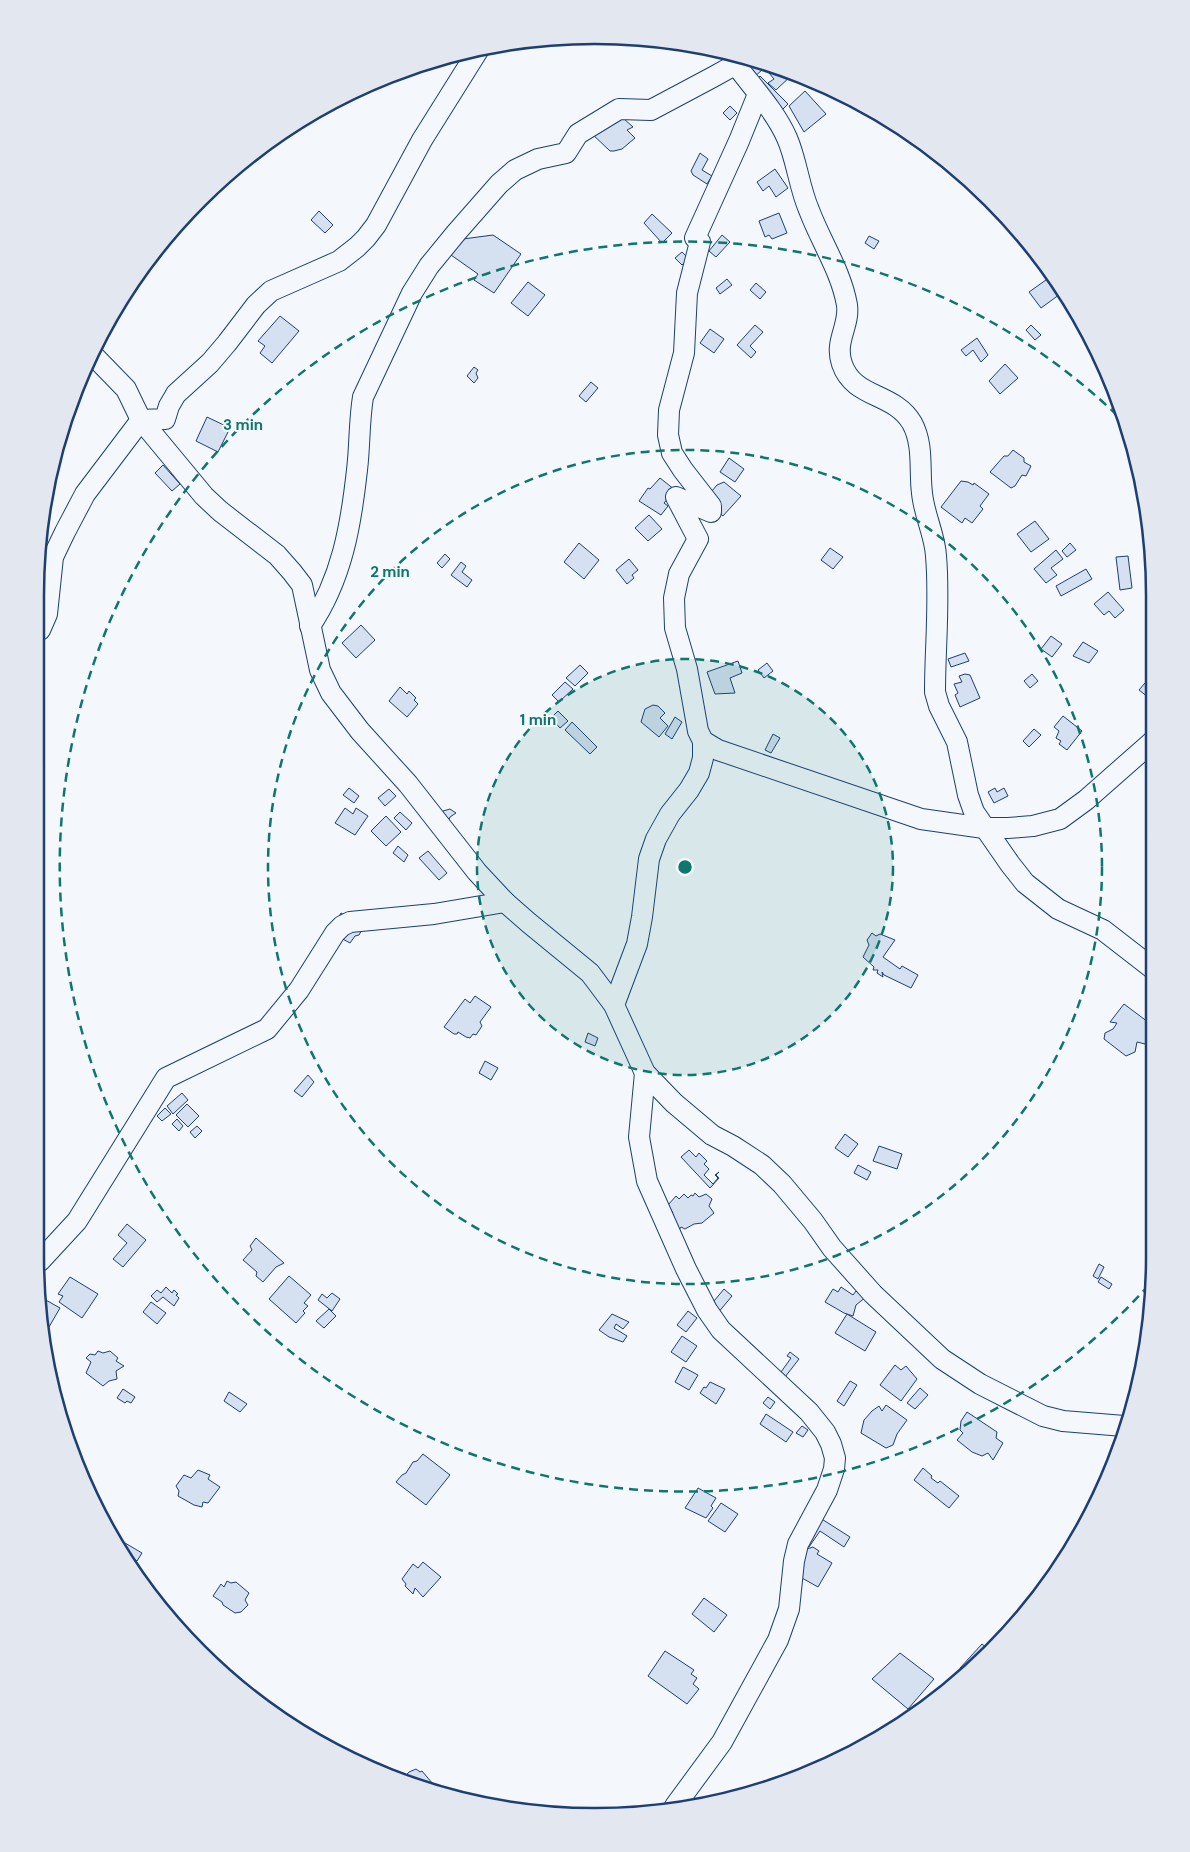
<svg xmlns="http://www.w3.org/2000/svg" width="1190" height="1852" viewBox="0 0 1190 1852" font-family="'DM Sans',sans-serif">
<rect width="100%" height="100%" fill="#f4f7fb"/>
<g fill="#d5e0f0" stroke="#1d3f73">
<polygon points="754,60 763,69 751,80 742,71"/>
<polygon points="759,61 775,65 781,69 782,68 794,73 776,90 768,83 774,79"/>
<polygon points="760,76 788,104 780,112 753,84"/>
<polygon points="805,91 826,114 804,132 789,106"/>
<polygon points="730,106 737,113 730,120 723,113"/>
<polygon points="623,118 633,127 627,130 635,138 622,149 614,151 610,151 590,132"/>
<polygon points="700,153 708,159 702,170 712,176 707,184 693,175 691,171"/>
<polygon points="775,169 788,188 776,197 769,186 763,191 757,182"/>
<polygon points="319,211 333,225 325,233 311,220"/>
<polygon points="779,213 787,233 772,239 769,235 765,237 759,221"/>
<polygon points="652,214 672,233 662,243 644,223"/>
<polygon points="493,235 521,254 494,293 474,280 478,274 451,255 463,239"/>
<polygon points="722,235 730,242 716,257 709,251"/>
<polygon points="869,236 879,241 874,249 865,243"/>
<polygon points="682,252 689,259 682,265 675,258"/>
<polygon points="1053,275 1063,292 1041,308 1029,292"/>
<polygon points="727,279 732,285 720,294 716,288"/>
<polygon points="528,282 545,295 528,316 511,303"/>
<polygon points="756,283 766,292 760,299 750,290"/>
<polygon points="280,316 299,331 272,363 260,353 265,346 258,341"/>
<polygon points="755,325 763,332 750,346 756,352 751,358 737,345"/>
<polygon points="1031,325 1041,335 1035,340 1026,330"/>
<polygon points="710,329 724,339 714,353 700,343"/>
<polygon points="977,338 988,355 981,362 973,350 966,356 961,350"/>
<polygon points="1005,364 1018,378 1000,394 989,381"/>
<polygon points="474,367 478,370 476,373 478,378 474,383 467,376"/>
<polygon points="591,382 598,388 586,402 579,396"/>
<polygon points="207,417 230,428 218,452 196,441"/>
<polygon points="1013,450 1024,458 1024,462 1031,466 1026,476 1022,475 1015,486 1011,488 990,472 1004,456 1008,456"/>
<polygon points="729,458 744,469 735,482 720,472"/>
<polygon points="163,465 180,484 172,491 155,473"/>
<polygon points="660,478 675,490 664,503 668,506 661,515 639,501 648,488 650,489"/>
<polygon points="961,481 968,482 973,485 974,483 989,494 980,506 983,509 972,523 965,518 962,523 941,507"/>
<polygon points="724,482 741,496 723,516 705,499 717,485"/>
<polygon points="649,515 662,529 648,541 635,528"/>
<polygon points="1035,521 1049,539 1031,552 1017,534"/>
<polygon points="579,543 599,560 584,579 564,562"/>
<polygon points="1070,543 1076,550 1067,557 1062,551"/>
<polygon points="830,548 843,557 833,569 821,560"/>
<polygon points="1056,550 1063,559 1051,568 1057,575 1046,583 1034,569"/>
<polygon points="445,554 450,559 442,568 437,563"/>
<polygon points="1128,556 1132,588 1120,590 1116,557"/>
<polygon points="629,559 638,570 632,575 634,578 627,584 616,570"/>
<polygon points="461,562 466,566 462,572 472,580 467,587 451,575"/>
<polygon points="1086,569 1092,579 1061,596 1056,586"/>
<polygon points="1108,592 1124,610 1115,618 1109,611 1104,615 1094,604"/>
<polygon points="361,625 375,640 356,658 342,643"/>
<polygon points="1051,636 1062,644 1052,657 1041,649"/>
<polygon points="1083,642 1098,651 1089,663 1073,656"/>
<polygon points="965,653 969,661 951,667 948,659"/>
<polygon points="738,661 742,673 730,678 735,693 715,694 707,672"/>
<polygon points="767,663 773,671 764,678 758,670"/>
<polygon points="580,665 588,673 575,686 566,678"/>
<polygon points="965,674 970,675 980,698 960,707 955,695 958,693 954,684 962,682 959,676"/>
<polygon points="1032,674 1038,681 1030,688 1024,681"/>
<polygon points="565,682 573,689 559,702 552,695"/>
<polygon points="1145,683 1153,690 1153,701 1139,690"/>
<polygon points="400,687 407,694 409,691 416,698 414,700 418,704 407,717 389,701"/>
<polygon points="653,705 658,706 665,713 660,718 668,726 659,737 641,722 645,709"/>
<polygon points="558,711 568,721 560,728 551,718"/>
<polygon points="1063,716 1082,731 1067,750 1059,744 1061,741 1056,738 1059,731 1054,727"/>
<polygon points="675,717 682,722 672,739 665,734"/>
<polygon points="572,722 597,747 590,754 565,730"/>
<polygon points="1034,729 1041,735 1029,747 1023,741"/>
<polygon points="773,734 780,738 771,753 765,750"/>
<polygon points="1153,767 1153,782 1145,775"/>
<polygon points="349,788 359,796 354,803 343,795"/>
<polygon points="995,788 997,792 1004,788 1008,796 994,803 988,792"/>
<polygon points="389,789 396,796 385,806 378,798"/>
<polygon points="345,808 353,814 356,808 368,816 355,835 335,823"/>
<polygon points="450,809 456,813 450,817 448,822 440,818 443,811"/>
<polygon points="400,812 412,823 406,830 394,818"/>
<polygon points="386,816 401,832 386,846 371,831"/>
<polygon points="1153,826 1153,841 1145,835"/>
<polygon points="398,846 408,855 404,862 393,853"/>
<polygon points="428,851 447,873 439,880 419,858"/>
<polygon points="341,913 364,926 359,935 355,936 350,943 339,937 328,936"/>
<polygon points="1152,929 1152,943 1146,939"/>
<polygon points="872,933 876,936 880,934 895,940 883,957 900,969 902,966 918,975 911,988 884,975 882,972 883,977 877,973 878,970 873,970 874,967 863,957 869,945 867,940"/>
<polygon points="475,996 491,1007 480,1022 482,1026 476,1035 473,1034 470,1038 466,1037 458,1032 457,1034 454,1034 444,1027 465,999 470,1003"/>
<polygon points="1124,1004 1152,1025 1152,1036 1145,1044 1137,1042 1135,1052 1126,1056 1104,1039 1105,1033 1113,1029 1117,1023 1110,1022"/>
<polygon points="588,1033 598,1038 595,1046 585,1042"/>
<polygon points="485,1061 498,1068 491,1080 479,1073"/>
<polygon points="308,1075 314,1082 302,1097 294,1091"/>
<polygon points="182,1093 188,1100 173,1114 167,1106"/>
<polygon points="187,1104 199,1116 188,1127 176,1115"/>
<polygon points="165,1108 171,1114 162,1121 157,1116"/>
<polygon points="177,1119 183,1126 179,1131 172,1124"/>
<polygon points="197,1126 202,1131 195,1138 190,1132"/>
<polygon points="845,1134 858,1144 848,1157 835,1148"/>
<polygon points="879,1146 902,1154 897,1169 873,1161"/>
<polygon points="689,1150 696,1157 699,1153 707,1161 704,1164 709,1169 704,1175 713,1184 718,1178 715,1175 719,1172 716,1175 719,1178 710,1188 681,1157"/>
<polygon points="858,1165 871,1172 867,1180 854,1173"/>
<polygon points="695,1193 699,1197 706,1194 712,1199 709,1206 714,1213 702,1223 694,1224 685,1229 681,1227 679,1230 666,1219 673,1213 668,1205 676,1196 679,1199 684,1194 688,1198 691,1195 693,1196"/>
<polygon points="127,1224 146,1240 123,1267 113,1259 127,1243 118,1235"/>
<polygon points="256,1238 284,1263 276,1267 263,1282 256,1276 257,1272 243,1260 252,1250 250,1246"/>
<polygon points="1099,1264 1104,1267 1098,1279 1093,1276"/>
<polygon points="289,1276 311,1295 304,1303 308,1306 303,1311 305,1313 296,1323 269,1299"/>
<polygon points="70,1277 98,1294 82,1318 59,1302 63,1296 58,1294"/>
<polygon points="1101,1277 1112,1284 1109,1289 1098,1282"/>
<polygon points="166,1287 172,1293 174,1290 178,1294 176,1295 179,1298 174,1306 163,1297 157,1302 151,1296 157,1290 161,1293"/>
<polygon points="841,1287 853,1295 856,1291 866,1297 856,1305 853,1316 844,1313 825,1302 833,1289 838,1292"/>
<polygon points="724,1289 732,1296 717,1314 709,1307"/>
<polygon points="332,1293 340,1299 332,1311 318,1300 322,1294 327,1298"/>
<polygon points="44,1299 60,1308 49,1327 40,1322 40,1305"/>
<polygon points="151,1302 166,1313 157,1324 143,1312"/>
<polygon points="329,1309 336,1316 324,1328 316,1321"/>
<polygon points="688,1311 697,1318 686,1332 677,1325"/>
<polygon points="612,1314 629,1322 623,1329 616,1324 614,1328 627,1336 623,1342 609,1337 599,1330"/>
<polygon points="847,1314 876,1332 865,1351 835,1333"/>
<polygon points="682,1336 697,1346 686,1362 671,1352"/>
<polygon points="98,1351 103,1353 110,1351 118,1358 116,1361 124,1366 116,1371 117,1379 109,1381 103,1386 86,1373 91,1362 86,1358 90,1354 95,1355"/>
<polygon points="790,1352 799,1359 785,1377 781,1372 791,1358 787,1356"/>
<polygon points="895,1365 901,1370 906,1366 917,1379 901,1401 880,1385"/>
<polygon points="683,1367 698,1375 689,1390 675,1382"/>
<polygon points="850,1381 857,1385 844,1406 837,1401"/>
<polygon points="710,1382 725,1389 716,1404 700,1393 704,1387 706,1388"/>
<polygon points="920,1388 928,1395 915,1409 907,1403"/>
<polygon points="123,1389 135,1397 131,1403 127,1401 125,1403 117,1398"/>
<polygon points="229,1392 247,1404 240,1412 224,1401"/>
<polygon points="768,1397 775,1402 770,1409 763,1403"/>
<polygon points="886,1405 907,1420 897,1434 893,1445 886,1448 861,1433 864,1420 872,1411 879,1406 882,1411"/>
<polygon points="967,1412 997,1432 996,1438 1003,1443 993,1460 988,1453 982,1456 972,1452 957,1440 963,1433 960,1430 961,1421"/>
<polygon points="766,1414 793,1432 786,1442 760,1424"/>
<polygon points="802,1426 808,1430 803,1437 796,1433"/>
<polygon points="423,1454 450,1475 426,1505 396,1482 402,1475 406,1473 413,1462 417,1461"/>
<polygon points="923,1468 932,1476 931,1478 938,1483 940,1481 959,1496 949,1508 914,1480"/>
<polygon points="198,1470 210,1475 208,1479 220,1487 208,1503 203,1502 202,1507 194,1505 178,1496 179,1491 176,1486 184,1475 191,1478"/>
<polygon points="698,1488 716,1498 711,1506 713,1508 706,1518 685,1508"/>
<polygon points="721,1503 738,1514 725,1532 708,1521"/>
<polygon points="817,1516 850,1537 844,1547 820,1531 809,1547 800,1541"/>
<polygon points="125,1543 142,1553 137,1561 121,1551"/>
<polygon points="813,1547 819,1551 817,1554 832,1563 818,1587 793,1573 807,1549"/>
<polygon points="423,1562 441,1577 423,1597 415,1588 413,1594 405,1586 406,1584 402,1579 413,1564 418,1568"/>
<polygon points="227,1581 231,1583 236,1582 249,1593 245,1600 248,1605 241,1612 235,1613 223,1605 222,1602 213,1596 221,1584 224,1587"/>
<polygon points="704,1598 727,1615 714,1632 692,1614"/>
<polygon points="993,1643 995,1645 963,1673 960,1668 982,1644 988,1649"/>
<polygon points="665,1651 694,1670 691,1674 697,1678 693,1684 699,1689 687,1704 648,1676"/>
<polygon points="900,1653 934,1679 908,1709 872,1679"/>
<polygon points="416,1769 420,1772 422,1771 433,1784 426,1789 428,1791 401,1781 409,1772"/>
</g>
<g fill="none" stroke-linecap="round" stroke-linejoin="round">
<g stroke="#1d3f73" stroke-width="22">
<g id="minor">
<path d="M736,56L740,62L739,69C756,91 776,113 787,138C797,161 799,187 809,210C821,242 841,271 847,305C850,326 834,341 842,364C854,399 894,392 912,423C924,445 919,470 922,493C924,515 935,535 936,556C940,601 935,647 935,692L939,706L957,742L968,795L974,812L1010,864L1025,883L1058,909L1103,930L1152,968"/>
<polyline points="758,94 739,141 695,238 700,242 687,293 684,353 669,410 668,435 672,453 683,470 711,506 711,512 676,497 698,539 679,574 674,598 675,628 687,669 698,731 703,741 718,750 921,819 984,828 1008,828 1033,826 1060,819 1086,800 1153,741"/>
<polyline points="91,353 126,389 141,420 204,496 220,511 277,555 292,572 302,585 320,670 331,693 360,731 408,784 477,872 505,902 529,923 590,973 614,1005 645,1073 674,1103 712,1135 733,1146 762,1165 782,1184 813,1221 832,1248 873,1294 942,1359 980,1384 1043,1416 1063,1421 1124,1426"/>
<path d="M310,626C342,579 351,525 357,470C360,445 359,421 363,397L412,293L429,266L456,233L499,184L515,170L538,159L566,153L578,134L619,109L651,110L713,77L740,62L744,57"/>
<polyline points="40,630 47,614 53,557 65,532 85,494 141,420 165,419 169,406 176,394 210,363 227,343 256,305 271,291 339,261 357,247 366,238 376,225 422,140 479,49"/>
<polyline points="614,1005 637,944 642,917 649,859 656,839 670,814 689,790 699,773 703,758 703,741"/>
<polyline points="645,1073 639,1137 647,1181 686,1269 707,1310 721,1330 809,1412 825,1432 831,1444 835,1458 834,1469 827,1490 798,1544 794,1561 789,1609 778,1640 722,1742 675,1806"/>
<polyline points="40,1261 77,1221 166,1078 267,1029 299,990 335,933 342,926 350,922 434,914 505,902"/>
</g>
</g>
<use href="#minor" stroke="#f4f7fb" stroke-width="20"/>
</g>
<circle cx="685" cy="867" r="208" fill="#0f766e" fill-opacity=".12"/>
<g fill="none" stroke="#0f766e" stroke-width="2.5" stroke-dasharray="9 6">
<circle cx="685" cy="867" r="208"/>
<circle cx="685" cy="867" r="417"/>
<path d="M1149 1285A625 625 0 1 1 1123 421"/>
</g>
<path d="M0 0H1190V1852H0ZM595 44H595A551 551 0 0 1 1146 595V1257A551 551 0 0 1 595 1808H595A551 551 0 0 1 44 1257V595A551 551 0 0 1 595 44Z" fill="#e3e8f0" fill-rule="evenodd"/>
<path fill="none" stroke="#1d3f73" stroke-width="2.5" d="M595 44H595A551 551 0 0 1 1146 595V1257A551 551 0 0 1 595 1808H595A551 551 0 0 1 44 1257V595A551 551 0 0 1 595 44Z"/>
<circle cx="685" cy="867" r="8" fill="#0f766e" stroke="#f4f7fb" stroke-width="2.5"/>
<g font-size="15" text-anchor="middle" font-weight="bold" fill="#0f766e" stroke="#f4f7fb" stroke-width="4" stroke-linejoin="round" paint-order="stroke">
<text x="243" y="430">3 min</text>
<text x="390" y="577">2 min</text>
<text x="538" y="725">1 min</text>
</g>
</svg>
